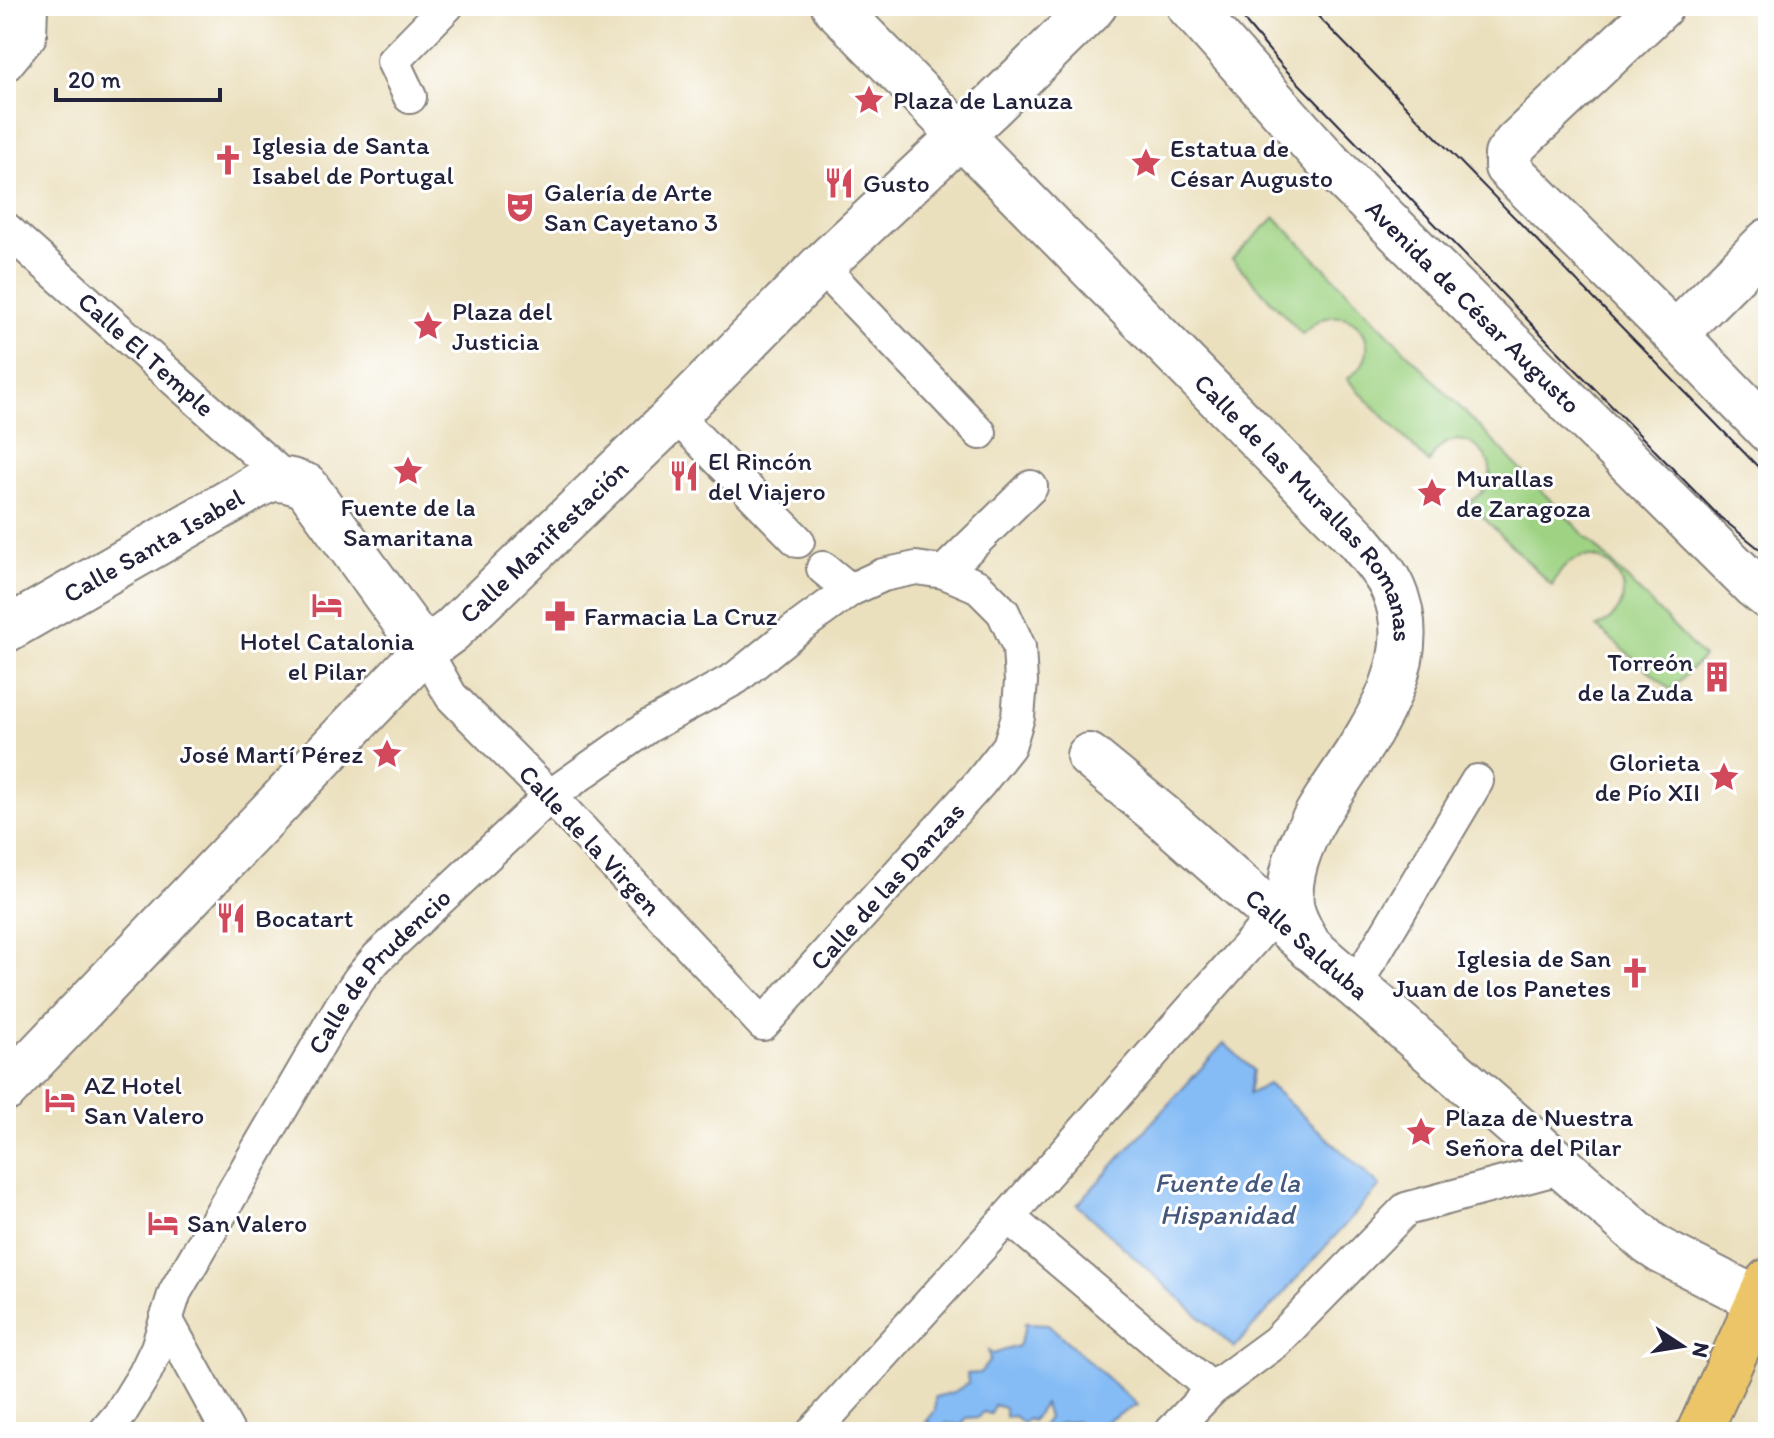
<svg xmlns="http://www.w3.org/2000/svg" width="1774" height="1438" viewBox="0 0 1774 1438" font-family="Itim,sans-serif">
<rect width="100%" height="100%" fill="#fff"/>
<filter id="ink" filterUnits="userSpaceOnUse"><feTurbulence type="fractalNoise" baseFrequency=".0125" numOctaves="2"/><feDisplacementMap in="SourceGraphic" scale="16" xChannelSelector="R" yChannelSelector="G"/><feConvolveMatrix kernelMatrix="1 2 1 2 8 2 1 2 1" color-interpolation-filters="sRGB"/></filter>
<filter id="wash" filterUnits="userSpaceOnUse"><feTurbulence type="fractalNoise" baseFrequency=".006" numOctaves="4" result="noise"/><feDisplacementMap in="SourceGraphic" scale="32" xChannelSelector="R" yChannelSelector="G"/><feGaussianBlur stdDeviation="1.8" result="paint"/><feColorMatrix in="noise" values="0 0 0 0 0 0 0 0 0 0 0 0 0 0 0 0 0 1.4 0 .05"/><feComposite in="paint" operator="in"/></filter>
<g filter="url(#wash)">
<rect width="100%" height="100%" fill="#ebe0be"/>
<path fill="#9fd383" stroke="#607a5f" stroke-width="2" d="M1275,217L1703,657L1671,690L1597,627C1663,597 1586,512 1552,586L1468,502C1526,475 1456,404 1429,463L1347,379C1353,374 1361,369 1364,361C1377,334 1349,308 1323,319C1315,322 1309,329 1302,334L1232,259Z"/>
<g fill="#85bcf5" stroke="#546f98" stroke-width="2">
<polygon points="1224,1043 1253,1070 1249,1094 1268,1084 1380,1186 1234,1348 1077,1205"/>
<polygon points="1025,1323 1048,1324 1137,1405 1097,1426 1078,1428 1076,1421 1060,1423 1046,1432 1042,1426 1048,1418 1044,1404 1032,1421 1028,1419 1023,1423 1014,1416 1005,1417 1005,1408 994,1405 991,1414 983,1412 979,1417 966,1418 962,1425 946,1423 940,1432 933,1432 934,1425 926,1422 935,1411 935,1397 954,1392 968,1383 967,1374 980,1373 990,1360 988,1351 993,1354 1018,1346 1025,1329"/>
</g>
</g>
<g filter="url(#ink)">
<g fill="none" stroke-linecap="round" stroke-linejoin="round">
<g stroke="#86817c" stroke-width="36">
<g id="pedestrian">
<polyline points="6,65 30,36 31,6"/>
<polyline points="410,97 393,61 447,6"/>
<path id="s1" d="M6,229L286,479"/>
<polyline points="821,266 980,433"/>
<polyline points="675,415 798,541"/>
<polyline points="823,568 850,590"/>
<polyline points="944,572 1031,487"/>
<polyline points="1355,986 1477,781"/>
<polyline points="1008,1217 1212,1389"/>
<polyline points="166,1319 228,1432"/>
<path id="s2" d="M105,1432L120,1414L144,1375L157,1348L175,1292L341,1006L360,978L377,958L550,796L649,726L736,678L794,631L850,590L883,575L916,568L944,572L977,586L1003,612L1019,647L1021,682L1018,717L1009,746L979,784L763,1024L550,796L451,696L425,650"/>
<polyline points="813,1432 1008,1217 1289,899"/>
<polyline points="1171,1432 1212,1389 1276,1342 1406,1209 1563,1167"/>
</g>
</g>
<g stroke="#86817c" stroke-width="48">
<g id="minor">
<path id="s3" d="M834,6L1357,539C1370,555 1385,571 1393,589C1427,664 1363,742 1325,801C1306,831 1287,868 1291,904C1293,920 1303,935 1311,949"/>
<path id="s4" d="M1189,6L1330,164L1754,586L1768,597"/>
<polyline points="1661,6 1516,143 1507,155 1507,167 1675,334 1768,430"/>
<polyline points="1675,334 1768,241"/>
<path id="s5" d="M6,630L243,494C270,477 276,475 306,486L425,650"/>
<path id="s6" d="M1089,756L1162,816L1328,963L1388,1014L1649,1243L1661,1251L1758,1300"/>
<path id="s7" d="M6,1089L425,650L451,631L675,415L821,266L989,109L1094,6"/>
</g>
</g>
<g stroke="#86817c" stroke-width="48">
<polyline id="primary" points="1699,1432 1768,1281"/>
</g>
<use href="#pedestrian" stroke="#fff" stroke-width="32"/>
<use href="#minor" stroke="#fff" stroke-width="44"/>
<use href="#primary" stroke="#edc569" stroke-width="44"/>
<g stroke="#22223b" stroke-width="2">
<polyline points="1235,6 1247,24 1283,67 1545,338 1720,517 1768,556"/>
<polyline points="1308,6 1768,477"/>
</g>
</g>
</g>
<defs>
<g id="sight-bare" transform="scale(2.4)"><path d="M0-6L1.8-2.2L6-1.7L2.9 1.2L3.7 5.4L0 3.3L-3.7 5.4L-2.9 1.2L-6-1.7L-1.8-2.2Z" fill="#d1495b" stroke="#fff" stroke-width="2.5" paint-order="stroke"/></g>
<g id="church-bare" transform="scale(2.4)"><path d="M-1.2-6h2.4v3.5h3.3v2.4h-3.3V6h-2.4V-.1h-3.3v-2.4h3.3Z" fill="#d1495b" stroke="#fff" stroke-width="2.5" paint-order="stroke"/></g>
<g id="restaurant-bare" transform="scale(2.4)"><path d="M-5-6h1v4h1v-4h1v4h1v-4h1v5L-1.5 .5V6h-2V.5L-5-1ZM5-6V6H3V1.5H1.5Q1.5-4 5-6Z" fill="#d1495b" stroke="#fff" stroke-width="2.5" paint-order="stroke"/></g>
<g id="theatre-bare" transform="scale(2.4)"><path d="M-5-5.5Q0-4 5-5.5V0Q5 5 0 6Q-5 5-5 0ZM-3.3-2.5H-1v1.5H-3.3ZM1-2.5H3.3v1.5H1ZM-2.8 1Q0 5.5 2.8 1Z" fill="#d1495b" stroke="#fff" stroke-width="2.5" paint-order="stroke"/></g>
<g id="hotel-bare" transform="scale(2.4)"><path d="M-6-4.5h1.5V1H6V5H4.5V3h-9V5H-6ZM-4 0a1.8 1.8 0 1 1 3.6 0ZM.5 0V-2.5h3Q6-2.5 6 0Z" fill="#d1495b" stroke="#fff" stroke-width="2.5" paint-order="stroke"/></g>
<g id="pharmacy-bare" transform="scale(2.4)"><path d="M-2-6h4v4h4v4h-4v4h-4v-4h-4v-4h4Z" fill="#d1495b" stroke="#fff" stroke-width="2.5" paint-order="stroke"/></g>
<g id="building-bare" transform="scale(2.4)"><path d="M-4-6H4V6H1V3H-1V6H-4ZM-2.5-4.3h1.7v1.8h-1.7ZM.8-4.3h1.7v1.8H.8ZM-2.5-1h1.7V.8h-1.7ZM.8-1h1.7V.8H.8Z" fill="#d1495b" stroke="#fff" stroke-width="2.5" paint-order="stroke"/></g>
</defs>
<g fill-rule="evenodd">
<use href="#sight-bare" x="869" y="100"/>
<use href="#church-bare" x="228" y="160"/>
<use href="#sight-bare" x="1146" y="163"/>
<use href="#restaurant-bare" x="839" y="183"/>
<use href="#theatre-bare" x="520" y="207"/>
<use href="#sight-bare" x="428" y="326"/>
<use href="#sight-bare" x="408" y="471"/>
<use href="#restaurant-bare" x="684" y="476"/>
<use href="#sight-bare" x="1432" y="493"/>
<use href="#hotel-bare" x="327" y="605"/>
<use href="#pharmacy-bare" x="560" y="616"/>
<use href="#building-bare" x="1717" y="677"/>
<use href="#sight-bare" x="387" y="754"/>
<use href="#sight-bare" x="1724" y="777"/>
<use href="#restaurant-bare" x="231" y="918"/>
<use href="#church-bare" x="1635" y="973"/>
<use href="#hotel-bare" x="60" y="1100"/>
<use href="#sight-bare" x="1421" y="1132"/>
<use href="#hotel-bare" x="163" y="1223"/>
</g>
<g text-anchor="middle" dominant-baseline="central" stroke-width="6" stroke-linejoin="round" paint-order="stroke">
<g font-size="26" fill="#22223b" stroke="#fff" text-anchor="start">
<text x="893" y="100">Plaza de Lanuza</text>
<text x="252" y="145">Iglesia de Santa<tspan x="252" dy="30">Isabel de Portugal</tspan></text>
<text x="1170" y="148">Estatua de<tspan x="1170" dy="30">César Augusto</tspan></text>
<text x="863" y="183">Gusto</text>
<text x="544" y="192">Galería de Arte<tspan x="544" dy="30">San Cayetano 3</tspan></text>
<text x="452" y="311">Plaza del<tspan x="452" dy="30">Justicia</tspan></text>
<text x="708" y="461">El Rincón<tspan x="708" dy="30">del Viajero</tspan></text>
<text x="1456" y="478">Murallas<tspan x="1456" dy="30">de Zaragoza</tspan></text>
<text x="408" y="507" text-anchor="middle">Fuente de la<tspan x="408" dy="30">Samaritana</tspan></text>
<text x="584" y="616">Farmacia La Cruz</text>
<text x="327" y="641" text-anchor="middle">Hotel Catalonia<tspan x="327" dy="30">el Pilar</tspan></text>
<text x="1693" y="662" text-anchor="end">Torreón<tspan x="1693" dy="30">de la Zuda</tspan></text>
<text x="363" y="754" text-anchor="end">José Martí Pérez</text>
<text x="1700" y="762" text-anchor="end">Glorieta<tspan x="1700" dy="30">de Pío XII</tspan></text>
<text x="255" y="918">Bocatart</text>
<text x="1611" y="958" text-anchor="end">Iglesia de San<tspan x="1611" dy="30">Juan de los Panetes</tspan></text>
<text x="84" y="1085">AZ Hotel<tspan x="84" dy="30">San Valero</tspan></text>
<text x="1445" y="1117">Plaza de Nuestra<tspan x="1445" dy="30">Señora del Pilar</tspan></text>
<text x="187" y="1223">San Valero</text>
</g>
<g font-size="26" fill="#22223b" stroke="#fff">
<text stroke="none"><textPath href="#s4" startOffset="414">Avenida de César Augusto</textPath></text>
<text stroke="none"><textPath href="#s1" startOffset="188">Calle El Temple</textPath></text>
<text stroke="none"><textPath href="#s3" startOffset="692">Calle de las Murallas Romanas</textPath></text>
<text stroke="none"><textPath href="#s7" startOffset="768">Calle Manifestación</textPath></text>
<text stroke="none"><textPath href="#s5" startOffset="170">Calle Santa Isabel</textPath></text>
<text transform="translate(590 840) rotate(47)">Calle de la Virgen</text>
<text transform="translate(887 886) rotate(-48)">Calle de las Danzas</text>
<text stroke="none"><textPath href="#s6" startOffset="288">Calle Salduba</textPath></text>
<text stroke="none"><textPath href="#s2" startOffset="540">Calle de Prudencio</textPath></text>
</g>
<g font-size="28" font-style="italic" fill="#45587c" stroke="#fff">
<text x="1227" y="1182">Fuente de la<tspan x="1227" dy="32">Hispanidad</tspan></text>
</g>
</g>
<rect width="1774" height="1438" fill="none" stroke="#fff" stroke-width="32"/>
<g transform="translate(1682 1346) rotate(102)" stroke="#ffffff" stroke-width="6" paint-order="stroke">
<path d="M0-6L14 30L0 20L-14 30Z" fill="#22223b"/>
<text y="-12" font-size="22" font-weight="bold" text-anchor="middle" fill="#22223b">N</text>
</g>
<path d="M56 88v12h164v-12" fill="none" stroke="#22223b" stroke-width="4"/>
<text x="68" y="88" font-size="24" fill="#22223b" stroke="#ffffff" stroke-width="6" paint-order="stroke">20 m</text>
</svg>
